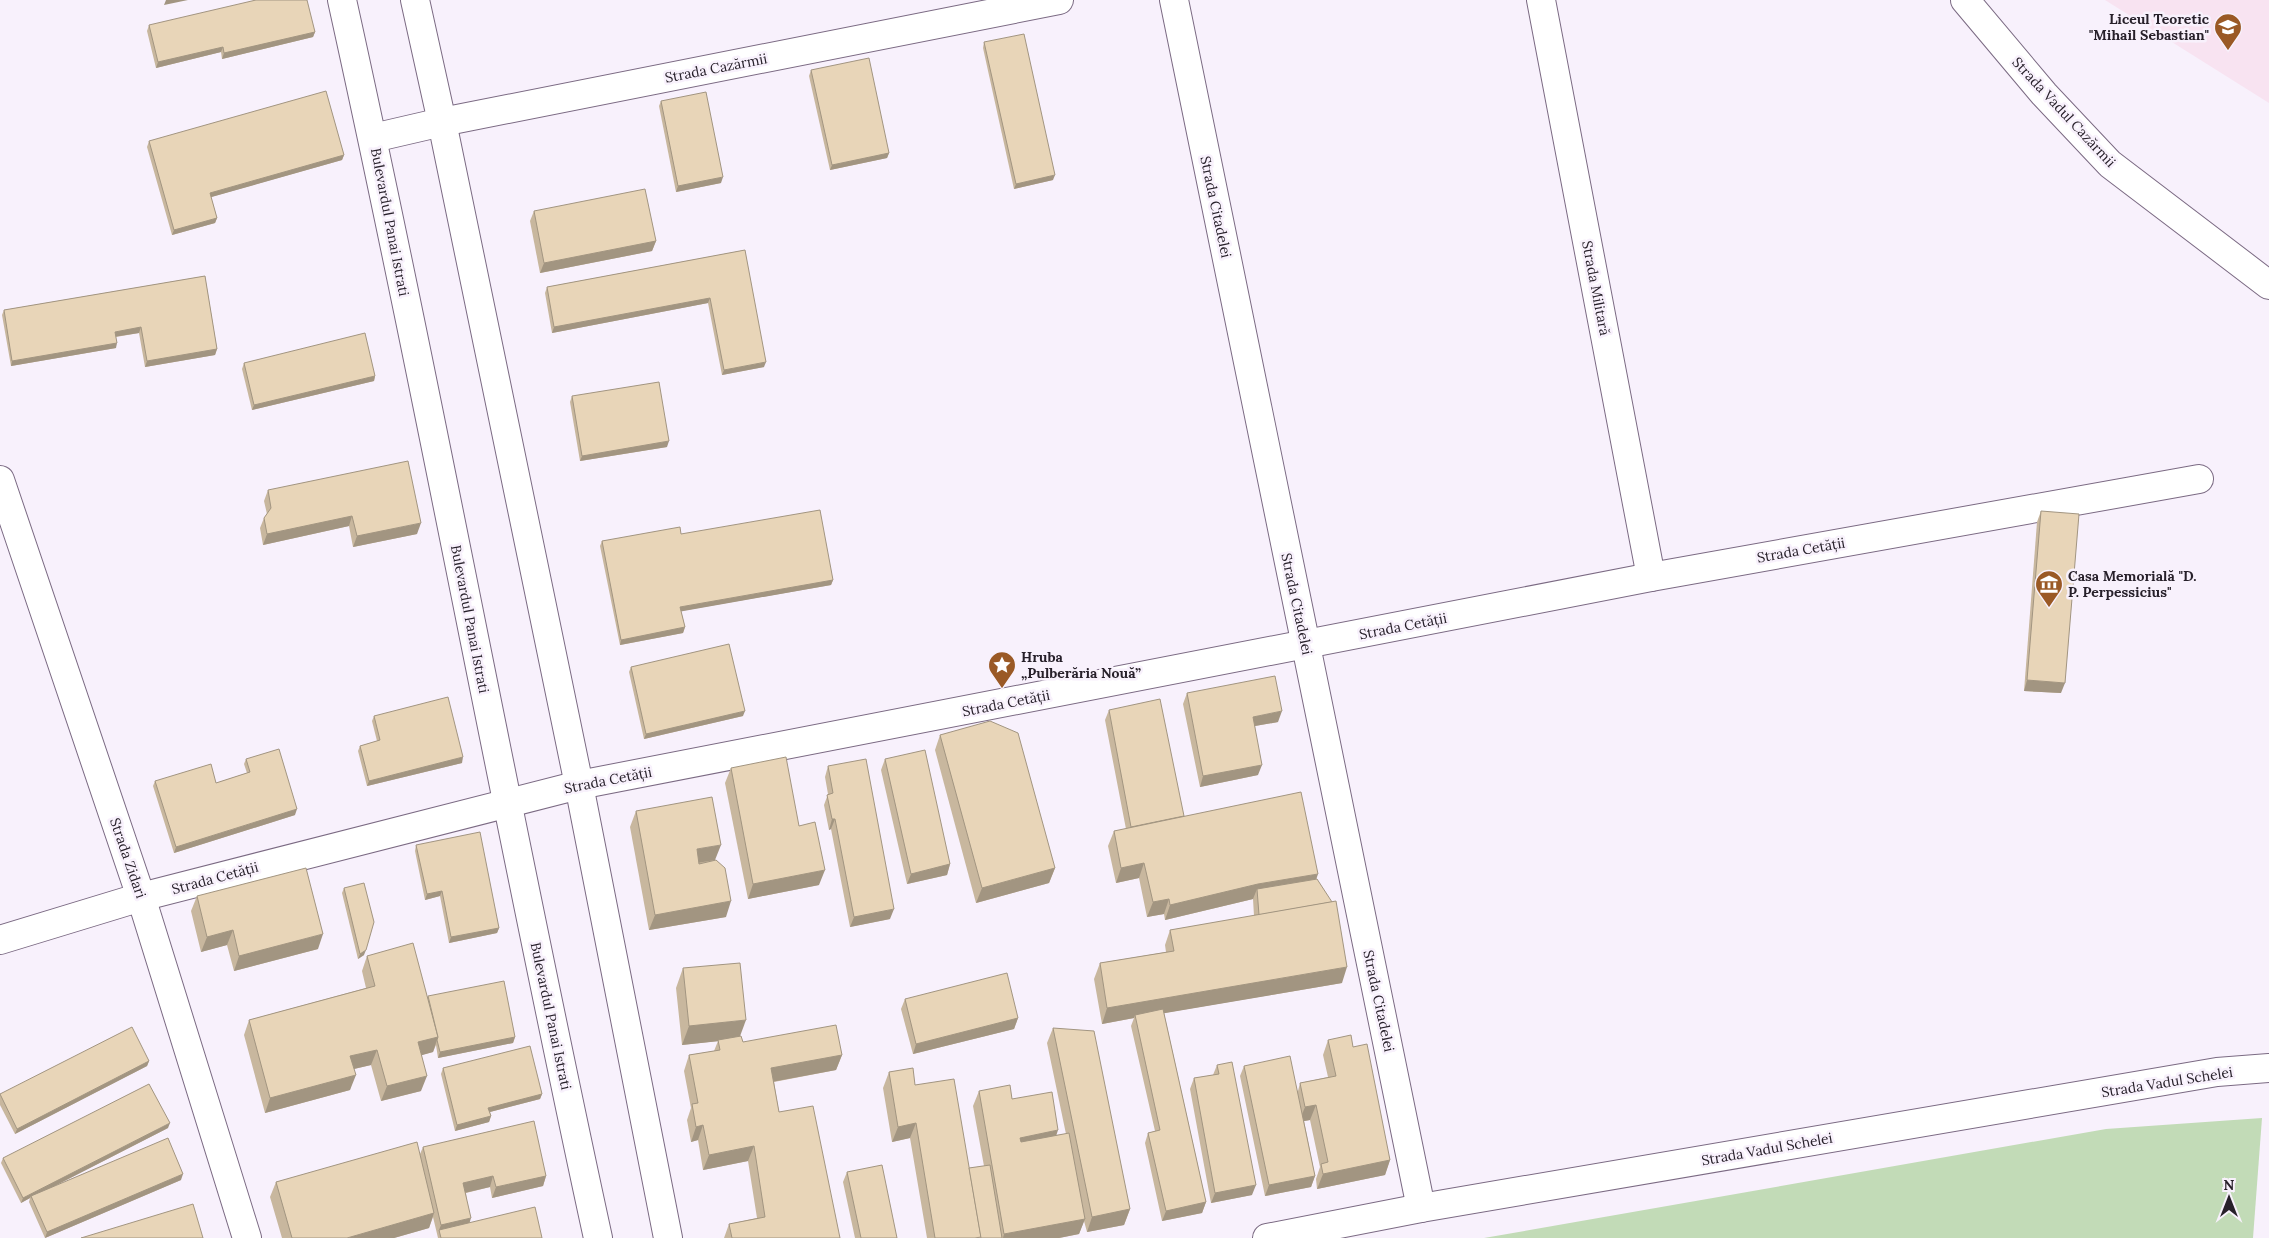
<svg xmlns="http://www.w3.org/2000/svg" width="2269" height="1238" viewBox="0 0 2269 1238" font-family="Lora,serif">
<rect width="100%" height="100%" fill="#f8f1fc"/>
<polygon fill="#f8e3f1" points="2105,0 2269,0 2269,103"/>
<polygon fill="#c2dbb7" points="2262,1118 2253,1238 1484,1238 2106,1129"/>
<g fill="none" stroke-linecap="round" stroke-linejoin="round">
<g stroke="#7b6a83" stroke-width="30">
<g id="minor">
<path d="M342,0C433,412 508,826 598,1238"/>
<polyline points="415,0 442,122 579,785 668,1238"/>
<polyline points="1174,0 1421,1208"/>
<polyline points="1541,0 1651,577"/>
<polyline points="1965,0 2044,94 2110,164 2269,285"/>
<polyline points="373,138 442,122 1059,0"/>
<polyline points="0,480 141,897 247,1238"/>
<polyline points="0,940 141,897 579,785 1651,577 2199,479"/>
<polyline points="1267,1238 1421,1208 2217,1072 2269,1068"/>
</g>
</g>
<use href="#minor" stroke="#fff" stroke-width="28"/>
</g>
<g fill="#c8b79e">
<polygon points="149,25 315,32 313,37 222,59 221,52 156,68 147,31"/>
<polygon points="984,42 1053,180 1014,189 983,48"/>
<polygon points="811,70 889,153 887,158 830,170 809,76"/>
<polygon points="661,101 721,183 676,192 659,106"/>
<polygon points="149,141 344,155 342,160 211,197 217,218 215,223 172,235 147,147"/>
<polygon points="534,211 656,241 652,251 540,273 530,221"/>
<polygon points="745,250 764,367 722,375 708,303 552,333 545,293 547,287"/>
<polygon points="205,276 217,349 215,355 145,367 139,333 116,337 116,348 11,366 2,315 4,310"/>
<polygon points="244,363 375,376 374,381 252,410 242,369"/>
<polygon points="572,396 667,447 580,461 570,402"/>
<polygon points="268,490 417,534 353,547 349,526 263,545 260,528 264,518 267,514 264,501"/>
<polygon points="2041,511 2061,693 2024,691 2037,522"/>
<polygon points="681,534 833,580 831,585 681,611 685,627 683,633 620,645 600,546 602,541"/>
<polygon points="631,667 743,716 644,739 629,672"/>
<polygon points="1187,693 1278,722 1255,726 1258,775 1200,787 1183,704"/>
<polygon points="1109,710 1184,816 1317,879 1342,983 1164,1013 1206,1202 1202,1213 1162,1221 1145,1143 1148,1133 1155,1131 1131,1026 1134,1018 1102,1024 1094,979 1100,963 1166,952 1165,945 1170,930 1254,916 1253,899 1165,920 1164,914 1147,917 1139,878 1116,883 1108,846 1114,831 1126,829 1105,720"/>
<polygon points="374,716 462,763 367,786 358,751 360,746 377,741 372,721"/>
<polygon points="940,735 1055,868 1049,883 976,903 935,750"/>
<polygon points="246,759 295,815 174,853 153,786 155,781 216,783 247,773 244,764"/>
<polygon points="885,759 950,864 947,875 907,884 881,770"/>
<polygon points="828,766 890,919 850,927 831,829 829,830 824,805 828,794 825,777"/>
<polygon points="731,768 799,826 819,885 748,899 725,783"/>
<polygon points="636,811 715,860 726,917 649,930 630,827"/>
<polygon points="416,845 499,928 497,933 449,943 440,896 425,900 415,851"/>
<polygon points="344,888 364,955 358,959 342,893"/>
<polygon points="197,896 318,949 234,971 227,945 201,952 191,911"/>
<polygon points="367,956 428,998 428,996 515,1037 513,1043 438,1058 436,1045 433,1052 421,1055 421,1091 381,1101 371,1065 354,1069 350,1090 265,1113 244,1035 249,1020 366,988 362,971"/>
<polygon points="683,968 740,1036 743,1042 842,1055 836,1070 774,1082 779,1112 840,1238 724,1238 729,1224 757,1218 748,1161 703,1170 698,1140 691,1142 687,1120 691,1108 684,1071 689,1055 714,1051 718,1041 682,1045 676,988"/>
<polygon points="905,999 1018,1018 1014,1029 913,1054 901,1009"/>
<polygon points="1053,1028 1130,1209 1124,1225 1087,1232 1084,1221 1079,1234 1059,1238 927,1238 910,1138 892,1142 883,1088 889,1072 915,1085 969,1168 984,1166 973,1106 979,1091 1012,1099 1056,1135 1066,1134 1047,1043"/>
<polygon points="1328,1040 1353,1047 1390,1160 1385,1175 1317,1189 1316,1179 1320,1167 1310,1120 1304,1121 1315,1176 1311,1187 1265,1196 1240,1076 1244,1066 1298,1091 1300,1083 1328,1077 1323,1055"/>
<polygon points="149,1061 147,1066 15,1134 0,1105 0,1094"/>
<polygon points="1217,1065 1252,1195 1211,1203 1190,1089 1194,1078 1213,1075"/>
<polygon points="443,1068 542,1094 540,1099 490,1112 491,1116 489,1122 455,1131 441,1074"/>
<polygon points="168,1128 51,1188 181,1180 45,1238 29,1202 30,1198 21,1203 1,1163 3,1158"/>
<polygon points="423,1147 546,1176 543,1186 492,1198 490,1187 466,1193 469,1223 542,1238 438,1238 433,1217 429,1228 394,1238 282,1238 270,1197 276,1182 420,1154"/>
<polygon points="847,1172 897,1238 855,1238 843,1182"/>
</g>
<g fill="#a29581">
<polygon points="166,0 188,0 164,5"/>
<polygon points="315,32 313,37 222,59 224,53"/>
<polygon points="223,47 221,52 156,68 158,62"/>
<polygon points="889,153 887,158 830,170 832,165"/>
<polygon points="344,155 342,160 208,198 210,193"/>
<polygon points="1055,175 1053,180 1014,189 1016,184"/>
<polygon points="723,177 721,183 676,192 678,186"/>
<polygon points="217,218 215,223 172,235 174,230"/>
<polygon points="656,241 652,251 540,273 544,263"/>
<polygon points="710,298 708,303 552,333 554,327"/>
<polygon points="141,327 139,333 113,337 115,332"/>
<polygon points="117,343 116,348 11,366 12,361"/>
<polygon points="217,349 215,355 145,367 147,361"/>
<polygon points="766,362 764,367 722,375 724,370"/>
<polygon points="375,376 374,381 252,410 254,405"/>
<polygon points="669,441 667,447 580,461 582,456"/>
<polygon points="352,516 349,526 263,545 267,534"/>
<polygon points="421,523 417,534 353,547 357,536"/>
<polygon points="833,580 831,585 678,612 680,607"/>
<polygon points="685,627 683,633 620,645 621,640"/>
<polygon points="2027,680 2065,683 2061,693 2024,691"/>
<polygon points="745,711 743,716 644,739 646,734"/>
<polygon points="1282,711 1278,722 1249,727 1253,717"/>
<polygon points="463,757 462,763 367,786 369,781"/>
<polygon points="1262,765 1258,775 1200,787 1203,776"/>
<polygon points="297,809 295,815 174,853 176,847"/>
<polygon points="832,819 835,819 831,829 829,830"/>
<polygon points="721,845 715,860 691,864 697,849"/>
<polygon points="1144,863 1139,878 1116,883 1121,868"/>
<polygon points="950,864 947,875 907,884 911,874"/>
<polygon points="1055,868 1049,883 976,903 982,888"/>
<polygon points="825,870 819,885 748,899 753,884"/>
<polygon points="1318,874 1313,889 1257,889 1253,899 1165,920 1170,905 1258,884"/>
<polygon points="442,891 440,896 425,900 427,894"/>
<polygon points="1169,899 1164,914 1147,917 1153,902"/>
<polygon points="731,901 726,917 649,930 655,915"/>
<polygon points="894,909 890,919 850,927 854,917"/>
<polygon points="499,928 497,933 449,943 451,937"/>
<polygon points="233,930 227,945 201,952 207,937"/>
<polygon points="323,934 318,949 234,971 239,956"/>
<polygon points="366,950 364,955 358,959 360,954"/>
<polygon points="1347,967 1342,983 1136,1018 1135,1015 1134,1018 1102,1024 1107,1008"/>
<polygon points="1018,1018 1014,1029 913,1054 916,1044"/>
<polygon points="746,1020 739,1039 682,1045 689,1026"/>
<polygon points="438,1037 433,1052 412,1058 418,1042"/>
<polygon points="515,1037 513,1043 438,1058 440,1052"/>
<polygon points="377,1050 371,1065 345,1071 350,1056"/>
<polygon points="842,1055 836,1070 766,1083 771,1068"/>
<polygon points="149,1061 147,1066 15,1134 17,1129"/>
<polygon points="356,1075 350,1090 265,1113 270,1098"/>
<polygon points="427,1076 421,1091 381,1101 387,1086"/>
<polygon points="542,1094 540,1099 486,1113 488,1108"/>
<polygon points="1316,1105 1310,1120 1299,1122 1305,1107"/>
<polygon points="491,1116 489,1122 455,1131 457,1125"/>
<polygon points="170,1123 168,1128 31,1198 31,1196 30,1198 21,1203 23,1198"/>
<polygon points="916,1123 910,1138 892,1142 898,1127"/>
<polygon points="703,1125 698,1140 691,1142 696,1127"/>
<polygon points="1058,1130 1053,1146 1015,1153 1020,1138"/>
<polygon points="754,1146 748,1161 703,1170 709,1155"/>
<polygon points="1390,1160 1385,1175 1317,1189 1323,1174"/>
<polygon points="183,1174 181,1180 45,1238 47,1232"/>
<polygon points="493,1176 490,1187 460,1194 463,1183"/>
<polygon points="546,1176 543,1186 492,1198 496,1187"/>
<polygon points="1315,1176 1311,1187 1265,1196 1269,1185"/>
<polygon points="1256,1185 1252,1195 1211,1203 1215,1193"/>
<polygon points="1206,1202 1202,1213 1162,1221 1166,1211"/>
<polygon points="1130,1209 1124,1225 1087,1232 1092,1217"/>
<polygon points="434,1213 429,1228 394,1238 347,1238"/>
<polygon points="471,1218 468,1228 439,1230 441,1225"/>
<polygon points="1085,1219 1079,1234 1059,1238 1003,1238 1004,1234"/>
</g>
<g fill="#e8d5b8" stroke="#a29581">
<polygon points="256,0 307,0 315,32 224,53 223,47 158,62 149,25"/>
<polygon points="1024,34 1055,175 1016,184 984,42"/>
<polygon points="869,58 889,153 832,165 811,70"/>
<polygon points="326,91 344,155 210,193 217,218 174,230 149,141"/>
<polygon points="706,92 723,177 678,186 661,101"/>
<polygon points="645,189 656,241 544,263 534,211"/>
<polygon points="745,250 766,362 724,370 710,298 554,327 547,287"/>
<polygon points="205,276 217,349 147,361 141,327 115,332 117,343 12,361 4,310"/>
<polygon points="365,333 375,376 254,405 244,363"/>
<polygon points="659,382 669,441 582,456 572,396"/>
<polygon points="408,461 421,523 357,536 352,516 267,534 264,518 271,508 268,490"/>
<polygon points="820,510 833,580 680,607 685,627 621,640 602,541 680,527 681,534"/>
<polygon points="2041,511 2079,514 2065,683 2027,680"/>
<polygon points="729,644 745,711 646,734 631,667"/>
<polygon points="1275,676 1282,711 1253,717 1262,765 1203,776 1187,693"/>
<polygon points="448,697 463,757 369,781 360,746 380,740 374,716"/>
<polygon points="1160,699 1184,816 1131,827 1109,710"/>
<polygon points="990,721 1018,733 1055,868 982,888 940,735"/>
<polygon points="279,749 297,809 176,847 155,781 211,764 216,783 250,772 246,759"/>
<polygon points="925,750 950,864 911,874 885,759"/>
<polygon points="786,757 799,826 815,822 825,870 753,884 731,768"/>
<polygon points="866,759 894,909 854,917 835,819 832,819 827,795 833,793 828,766"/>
<polygon points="1301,792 1318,874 1258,884 1170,905 1169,899 1153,902 1144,863 1121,868 1114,831"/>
<polygon points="712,797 721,845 697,849 699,864 716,860 725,868 731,901 655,915 636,811"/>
<polygon points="480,832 499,928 451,937 442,891 427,894 416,845"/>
<polygon points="306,868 323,934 239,956 233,930 207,937 197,896"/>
<polygon points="1317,879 1332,902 1259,915 1257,889"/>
<polygon points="364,883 374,922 366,950 360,954 344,888"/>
<polygon points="1336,901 1347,967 1107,1008 1100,963 1174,951 1170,930"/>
<polygon points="413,943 438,1037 418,1042 427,1076 387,1086 377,1050 350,1056 356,1075 270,1098 249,1020 375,986 367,956"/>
<polygon points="740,963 746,1020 689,1026 683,968"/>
<polygon points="1007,973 1018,1018 916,1044 905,999"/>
<polygon points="504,981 515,1037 440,1052 437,1040 438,1037 428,996"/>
<polygon points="1163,1009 1206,1202 1166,1211 1148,1133 1160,1130 1135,1015"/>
<polygon points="836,1025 842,1055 771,1068 779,1112 813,1106 840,1238 732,1238 729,1224 765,1217 754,1146 709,1155 703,1125 696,1127 692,1104 698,1103 689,1055 720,1050 718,1040 741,1036 743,1042"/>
<polygon points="132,1027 149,1061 17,1129 0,1094"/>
<polygon points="1053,1028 1094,1031 1130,1209 1092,1217"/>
<polygon points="1351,1035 1353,1047 1367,1044 1390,1160 1323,1174 1321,1164 1328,1162 1316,1105 1305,1107 1300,1083 1336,1076 1328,1040"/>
<polygon points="530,1046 542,1094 488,1108 491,1116 457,1125 443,1068"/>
<polygon points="1290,1056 1315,1176 1269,1185 1244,1066"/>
<polygon points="1232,1062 1256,1185 1215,1193 1194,1078 1219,1074 1217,1065"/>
<polygon points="913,1068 915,1085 954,1079 981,1237 975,1238 935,1238 916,1123 898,1127 889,1072"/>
<polygon points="149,1084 170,1123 23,1198 3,1158"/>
<polygon points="1010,1085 1012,1099 1052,1092 1058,1130 1020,1138 1021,1142 1069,1133 1085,1219 1004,1234 979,1091"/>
<polygon points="534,1121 546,1176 496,1187 493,1176 463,1183 471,1218 441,1225 423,1147"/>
<polygon points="168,1138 183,1174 47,1232 31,1196"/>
<polygon points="417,1142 434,1213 347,1238 292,1238 276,1182"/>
<polygon points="882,1165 897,1238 861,1238 847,1172"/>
<polygon points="990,1165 1002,1238 981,1238 969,1168"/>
<polygon points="193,1204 203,1238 81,1238"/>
<polygon points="535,1207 542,1238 441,1238 439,1230"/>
</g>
<defs>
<g id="university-pin" transform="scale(1.4375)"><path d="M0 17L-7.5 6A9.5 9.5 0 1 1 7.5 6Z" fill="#9a5925" stroke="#f8f1fc"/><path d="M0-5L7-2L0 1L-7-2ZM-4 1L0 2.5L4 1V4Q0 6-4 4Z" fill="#fff"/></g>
<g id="museum-pin" transform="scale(1.4375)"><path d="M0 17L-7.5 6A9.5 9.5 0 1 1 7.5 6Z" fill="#9a5925" stroke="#f8f1fc"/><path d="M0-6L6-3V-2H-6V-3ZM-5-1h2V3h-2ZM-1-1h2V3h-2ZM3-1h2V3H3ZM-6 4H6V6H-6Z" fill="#fff"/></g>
<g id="sight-pin" transform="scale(1.4375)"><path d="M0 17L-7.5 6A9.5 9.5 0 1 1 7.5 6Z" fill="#9a5925" stroke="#f8f1fc"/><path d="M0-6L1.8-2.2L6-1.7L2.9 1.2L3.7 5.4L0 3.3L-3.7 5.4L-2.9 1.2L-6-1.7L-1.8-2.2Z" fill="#fff"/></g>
</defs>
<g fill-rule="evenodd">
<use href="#university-pin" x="2228" y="27"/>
<use href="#museum-pin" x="2049" y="584"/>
<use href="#sight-pin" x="1002" y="665"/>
</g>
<g text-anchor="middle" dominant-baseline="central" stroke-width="5" stroke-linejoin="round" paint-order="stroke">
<g font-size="14" font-weight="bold" fill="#27202a" stroke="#f8f1fc" text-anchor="start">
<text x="2209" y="19" text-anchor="end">Liceul Teoretic<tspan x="2209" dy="16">"Mihail Sebastian"</tspan></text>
<text x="2068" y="576">Casa Memorială "D.<tspan x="2068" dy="16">P. Perpessicius"</tspan></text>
<text x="1021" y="657">Hruba<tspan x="1021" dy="16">„Pulberăria Nouă”</tspan></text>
</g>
<g font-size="14" fill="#27202a" stroke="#f8f1fc">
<text transform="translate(716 68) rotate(-11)">Strada Cazărmii</text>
<text transform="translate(2064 112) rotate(47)">Strada Vadul Cazărmii</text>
<text transform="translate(1216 207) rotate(78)">Strada Citadelei</text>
<text transform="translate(390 222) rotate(79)">Bulevardul Panai Istrati</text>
<text transform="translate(1596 288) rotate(79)">Strada Militară</text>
<text transform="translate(1801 550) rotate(-10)">Strada Cetății</text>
<text transform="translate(1297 604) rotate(78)">Strada Citadelei</text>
<text transform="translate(470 619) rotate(79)">Bulevardul Panai Istrati</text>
<text transform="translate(1403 626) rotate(-11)">Strada Cetății</text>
<text transform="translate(1006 703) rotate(-11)">Strada Cetății</text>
<text transform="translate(608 780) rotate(-11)">Strada Cetății</text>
<text transform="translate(128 858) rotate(71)">Strada Zidari</text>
<text transform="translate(215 878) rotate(-15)">Strada Cetății</text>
<text transform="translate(1379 1001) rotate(78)">Strada Citadelei</text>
<text transform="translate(551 1016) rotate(78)">Bulevardul Panai Istrati</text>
<text transform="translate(2167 1082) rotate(-9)">Strada Vadul Schelei</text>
<text transform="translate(1767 1149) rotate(-10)">Strada Vadul Schelei</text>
</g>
</g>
<g transform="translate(2229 1198)" stroke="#f8f1fc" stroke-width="4" paint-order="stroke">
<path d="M0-4L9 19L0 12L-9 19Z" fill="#27202a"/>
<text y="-8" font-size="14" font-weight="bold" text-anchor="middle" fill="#27202a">N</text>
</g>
</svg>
